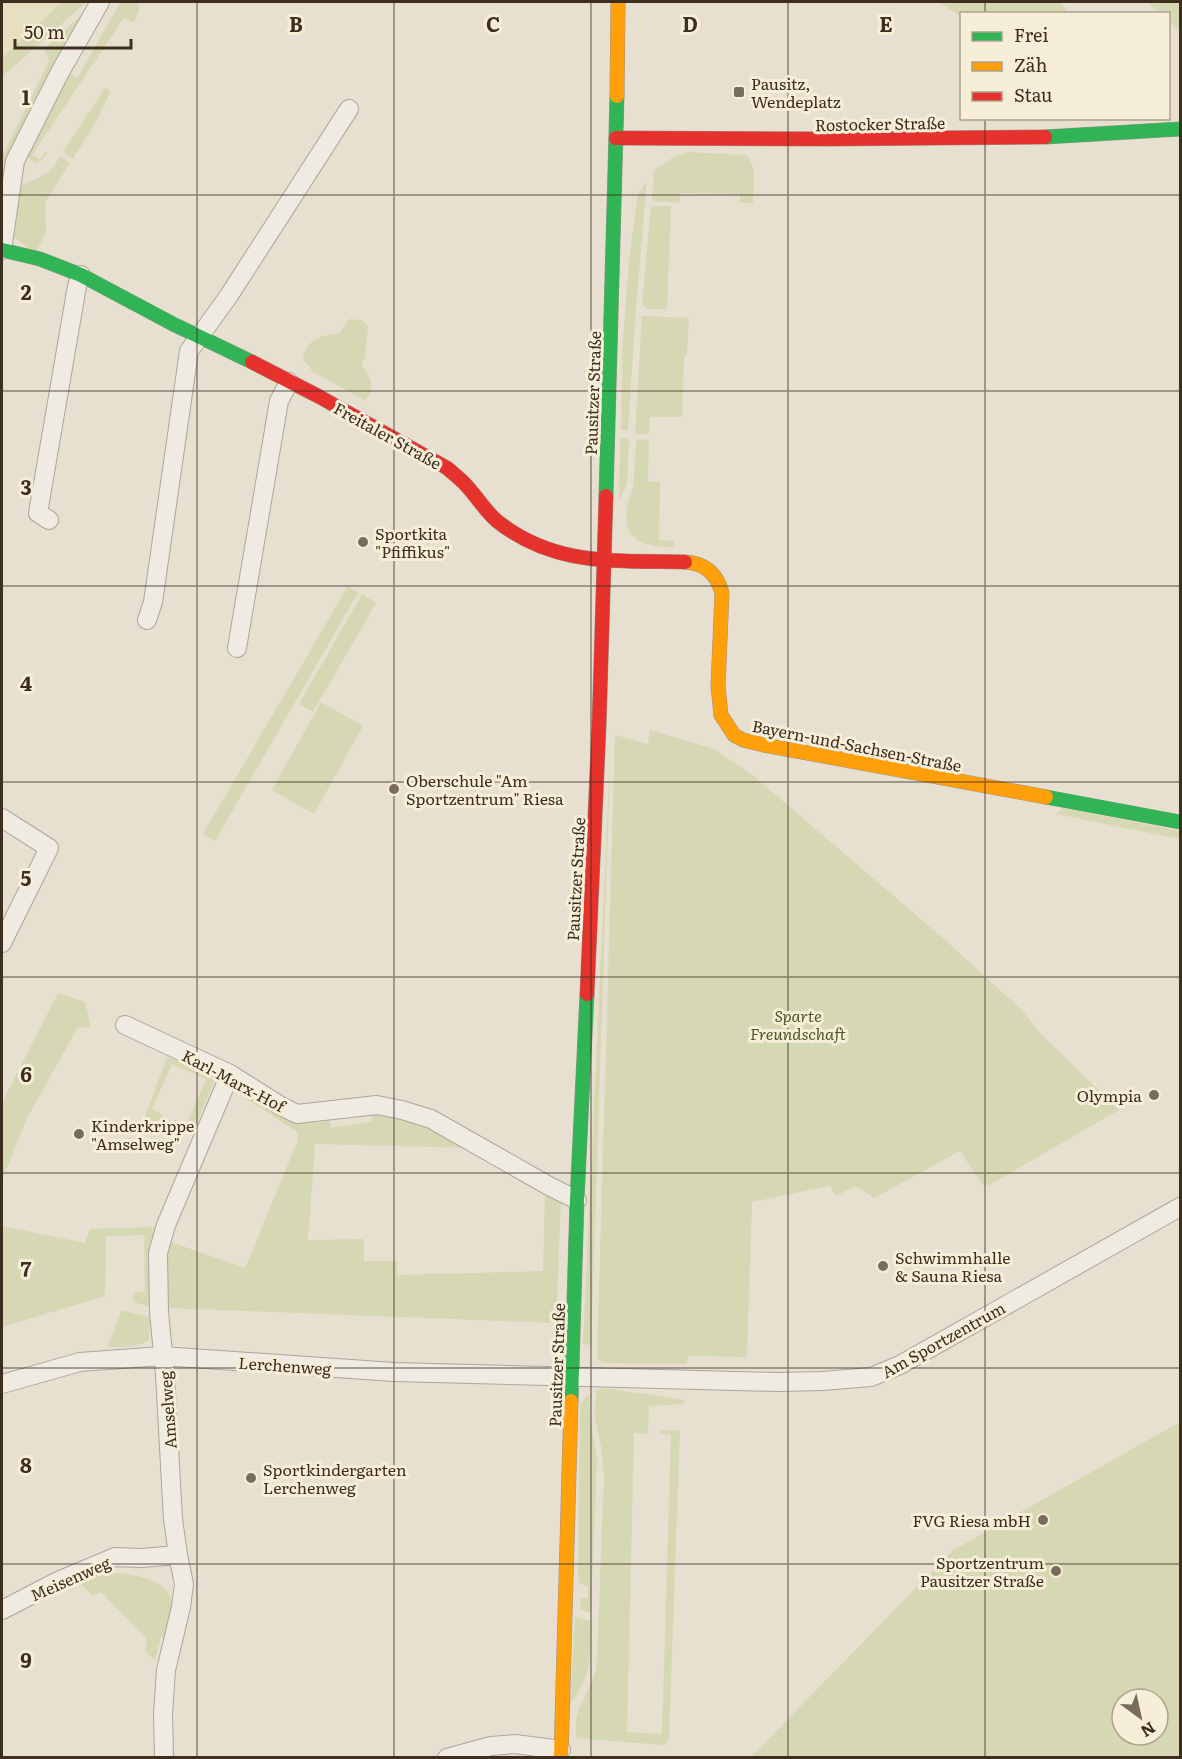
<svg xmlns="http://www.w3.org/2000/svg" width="1182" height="1759" viewBox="0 0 1182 1759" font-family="Literata,serif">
<rect width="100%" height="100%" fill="#e7e0d1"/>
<polygon fill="#e6dfc2" points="2,2 62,2 2,58"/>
<g fill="#d6d7b3" fill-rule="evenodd">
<polygon points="62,2 86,2 2,77 2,58"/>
<path d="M119,2H139C141,10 137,16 133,23L124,18L32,155L40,159L45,152H48L41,161L35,163L26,156L68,73L77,78L120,3Z"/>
<polygon points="939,2 1059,2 1070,13 962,14 961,17"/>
<polygon points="1147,2 1180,2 1180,32 1169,21 1168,14 1160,13"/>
<polygon points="86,11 2,198 2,157 49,61 44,49"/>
<polygon points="105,88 111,91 97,120 73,159 63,152"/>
<polygon points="688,152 745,155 749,157 754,171 753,203 740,203 740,194 680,193 679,203 652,201 654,171 672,158"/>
<path d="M60,156L70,163L45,202L46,232L37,250L33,251L14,238L12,234L19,186C38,178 50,176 60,156Z"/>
<polygon points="647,181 636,307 628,430 621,430 622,353 629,260 638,194"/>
<polygon points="651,206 671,206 667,309 646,309 642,303"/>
<polygon points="642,316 689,318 687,353 684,358 682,417 650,417 649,434 635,434"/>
<path d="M349,319L361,320L368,326L365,357L361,365C372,377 375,388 366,401L313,372L303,359C306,339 322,335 340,333Z"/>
<polygon points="620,438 629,438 627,484 619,500"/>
<path d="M636,439L649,440L648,482H660L659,540L674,541L675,547C647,547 622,543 627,508C628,501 632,493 633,486C635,471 635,455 636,439Z"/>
<polygon points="348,586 358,593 215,841 203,834"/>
<polygon points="362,594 376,603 313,712 299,704"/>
<polygon points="321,702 363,726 314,814 272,790"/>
<polygon points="650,730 714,749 750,773 944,939 1021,1009 1042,1035 1119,1110 989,1185 982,1184 960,1151 874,1198 855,1186 836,1196 830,1186 752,1202 747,1357 689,1356 686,1364 604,1363 597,1359 615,735 648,744"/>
<polygon points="611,739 591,1345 583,1344"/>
<polygon points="1063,808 1180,831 1180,839 1056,814"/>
<polygon points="58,993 85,1002 91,1028 78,1027 26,1120 2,1180 2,1103"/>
<polygon points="167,1057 217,1075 195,1127 186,1131 178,1129 175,1120 186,1125 206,1079 172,1064 152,1109 163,1115 161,1125 154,1128 142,1125"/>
<polygon points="234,1086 316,1119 317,1123 329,1121 331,1128 372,1121 371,1109 406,1115 472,1148 315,1144 308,1240 364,1239 364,1261 397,1261 397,1275 543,1271 545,1192 561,1198 556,1323 168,1308 166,1305 164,1254 168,1241 245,1268 298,1140 297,1132 230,1088"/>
<path d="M2,1226L85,1243L90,1229L156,1227C146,1251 150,1281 150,1307L134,1302L133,1293L145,1292L144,1235L106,1236L105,1296L2,1327Z"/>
<path d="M121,1310L150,1317L149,1340C137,1348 122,1347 108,1347Z"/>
<path d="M604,1388L684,1400L683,1404L649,1406L648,1434L634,1433L627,1732L662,1734L671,1435L661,1434V1430H680L669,1737L667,1743L663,1745L577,1738C571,1716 585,1698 593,1679C595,1673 596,1667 597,1660L604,1475L601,1447L595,1417L596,1391Z"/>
<polygon points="589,1394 590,1417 597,1457 591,1613 580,1610 581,1598 588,1598 588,1586 580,1584 578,1573 580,1404"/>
<path d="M1180,1422V1757H751L952,1551ZM1122,1699H1158V1735H1122Z"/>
<path d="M120,1573C137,1575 170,1581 172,1603C173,1613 167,1626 165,1637H161L155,1660L145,1651L147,1639L101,1592L92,1596L79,1581L101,1574Z"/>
<path d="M575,1617L591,1621C590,1656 593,1675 570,1704Z"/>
</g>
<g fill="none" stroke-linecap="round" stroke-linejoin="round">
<g stroke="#ada599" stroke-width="20">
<g id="street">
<polyline points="2,250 15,161 60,72 100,2"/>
<polyline points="49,520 38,513 77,286 81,275"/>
<polyline points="147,620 153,602 189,351 228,297 349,109"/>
<polyline points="237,648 279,401 289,382"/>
<polyline points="2,818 49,848 2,943"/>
<polyline points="125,1025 230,1074 281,1106 297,1114 377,1105 402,1110 431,1119 549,1186 577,1200"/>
<polyline points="2,1384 80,1362 162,1356 394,1372 777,1382 822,1381 871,1377 900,1365 1180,1207"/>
<polyline points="2,1610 58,1581 115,1557 141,1558 178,1555"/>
<polyline points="164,1758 163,1713 166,1670 181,1607 184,1584 178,1555 173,1519 165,1375 159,1312 158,1253 166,1225 230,1074"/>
<polyline points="447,1758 491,1746 515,1744 561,1750"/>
</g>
</g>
<g stroke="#9c958a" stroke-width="15">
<g id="fast">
<polyline points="1045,137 1180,129"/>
<polyline points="2,250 40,259 81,275 173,324 252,362"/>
<polyline points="606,496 617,96"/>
<polyline points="1046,797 1180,822"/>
<polyline points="571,1401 577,1200 587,994"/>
</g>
</g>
<g stroke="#9c958a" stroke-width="15">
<g id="slow">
<polyline points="617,96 618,2"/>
<path d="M685,562C705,563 717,574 722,593L718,686L721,715L734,735L743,740L764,745L1046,797"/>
<polyline points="561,1758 571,1401"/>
</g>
</g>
<g stroke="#9c958a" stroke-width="15">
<g id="jam">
<polyline points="616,138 830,139 1045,137"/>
<path d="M252,362L318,396L447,468C453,473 459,478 464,483C476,495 485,511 497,521C555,567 615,560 685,562"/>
<polyline points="587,994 599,727 606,496"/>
</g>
</g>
<use href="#street" stroke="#efebe3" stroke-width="18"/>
<use href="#fast" stroke="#30b455" stroke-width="14"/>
<use href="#slow" stroke="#ff9f0a" stroke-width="14"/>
<use href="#jam" stroke="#e5322d" stroke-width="14"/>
</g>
<path fill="none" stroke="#3d2e20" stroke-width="1.5" stroke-opacity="0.55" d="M197,2V1758M394,2V1758M591,2V1758M788,2V1758M985,2V14M985,118V1758M2,195H1180M2,391H1180M2,586H1180M2,782H1180M2,977H1180M2,1173H1180M2,1368H1180M2,1564H1180"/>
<g fill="#786c5e" stroke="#f7eed8" stroke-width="2">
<rect x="733" y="86" width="12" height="12" rx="3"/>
<circle cx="363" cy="542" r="6"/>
<circle cx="394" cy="789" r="6"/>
<circle cx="1154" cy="1095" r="6"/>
<circle cx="79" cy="1134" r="6"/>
<circle cx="883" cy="1266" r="6"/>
<circle cx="251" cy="1478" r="6"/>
<circle cx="1043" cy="1520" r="6"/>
<circle cx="1056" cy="1571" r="6"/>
</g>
<g text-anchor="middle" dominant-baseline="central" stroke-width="6" stroke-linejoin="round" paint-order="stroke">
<g font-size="16" fill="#3d2e20" stroke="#f7eed8" text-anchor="start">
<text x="751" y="83">Pausitz,<tspan x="751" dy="18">Wendeplatz</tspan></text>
<text x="375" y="533">Sportkita<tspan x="375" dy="18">"Pfiffikus"</tspan></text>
<text x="406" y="780">Oberschule "Am<tspan x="406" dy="18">Sportzentrum" Riesa</tspan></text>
<text x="1142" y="1095" text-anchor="end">Olympia</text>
<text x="91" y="1125">Kinderkrippe<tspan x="91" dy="18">"Amselweg"</tspan></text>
<text x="895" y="1257">Schwimmhalle<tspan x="895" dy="18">&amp; Sauna Riesa</tspan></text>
<text x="263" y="1469">Sportkindergarten<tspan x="263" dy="18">Lerchenweg</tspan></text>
<text x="1031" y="1520" text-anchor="end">FVG Riesa mbH</text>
<text x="1044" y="1562" text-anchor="end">Sportzentrum<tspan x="1044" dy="18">Pausitzer Straße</tspan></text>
</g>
<g font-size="16" fill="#3d2e20" stroke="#f7eed8">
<text transform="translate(880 123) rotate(-1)">Rostocker Straße</text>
<text transform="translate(592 393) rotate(-88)">Pausitzer Straße</text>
<text transform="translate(388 435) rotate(29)">Freitaler Straße</text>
<text transform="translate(857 745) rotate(11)">Bayern-und-Sachsen-Straße</text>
<text transform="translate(575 879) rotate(-87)">Pausitzer Straße</text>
<text transform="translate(234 1080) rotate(28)">Karl-Marx-Hof</text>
<text transform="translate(943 1339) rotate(-29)">Am Sportzentrum</text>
<text transform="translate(285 1365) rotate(4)">Lerchenweg</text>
<text transform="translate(556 1365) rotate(-88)">Pausitzer Straße</text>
<text transform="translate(167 1410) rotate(-94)">Amselweg</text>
<text transform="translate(70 1578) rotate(-24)">Meisenweg</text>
</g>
<g font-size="16" font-style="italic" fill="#4d5a26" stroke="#f7eed8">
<text x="798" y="1015">Sparte<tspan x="798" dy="18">Freundschaft</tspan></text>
</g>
</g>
<g font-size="20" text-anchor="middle" font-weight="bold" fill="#3d2e20" stroke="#f7eed8" stroke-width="6" stroke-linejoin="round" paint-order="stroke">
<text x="296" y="32">B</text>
<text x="493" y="32">C</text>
<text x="690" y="32">D</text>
<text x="886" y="32">E</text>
<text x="26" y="105">1</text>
<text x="26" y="300">2</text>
<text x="26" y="495">3</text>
<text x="26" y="691">4</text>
<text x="26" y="886">5</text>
<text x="26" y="1082">6</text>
<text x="26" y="1277">7</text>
<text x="26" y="1473">8</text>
<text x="26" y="1668">9</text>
</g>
<rect width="1182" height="1759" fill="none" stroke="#3d2e20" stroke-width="6"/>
<rect x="960" y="12" width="210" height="108" fill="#f7eed8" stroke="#ada18e" stroke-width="1.5"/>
<rect x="972" y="32" width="30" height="9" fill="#30b455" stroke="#ada18e" stroke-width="1.5"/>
<text x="1014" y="42" font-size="18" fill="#3d2e20">Frei</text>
<rect x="972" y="62" width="30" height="9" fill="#ff9f0a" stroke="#ada18e" stroke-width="1.5"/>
<text x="1014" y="72" font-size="18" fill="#3d2e20">Zäh</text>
<rect x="972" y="92" width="30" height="9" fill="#e5322d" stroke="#ada18e" stroke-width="1.5"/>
<text x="1014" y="102" font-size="18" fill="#3d2e20">Stau</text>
<g transform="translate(1140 1717) rotate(147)"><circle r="28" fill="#f7eed8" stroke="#ada18e" stroke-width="1.5"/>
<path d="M0-4.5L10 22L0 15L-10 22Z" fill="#786c5e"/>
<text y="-9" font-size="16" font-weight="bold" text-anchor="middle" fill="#3d2e20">N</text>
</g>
<path d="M15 39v9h116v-9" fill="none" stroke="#3d2e20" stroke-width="3"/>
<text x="24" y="39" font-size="18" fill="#3d2e20" stroke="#f7eed8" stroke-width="4.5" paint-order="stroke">50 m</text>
</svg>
